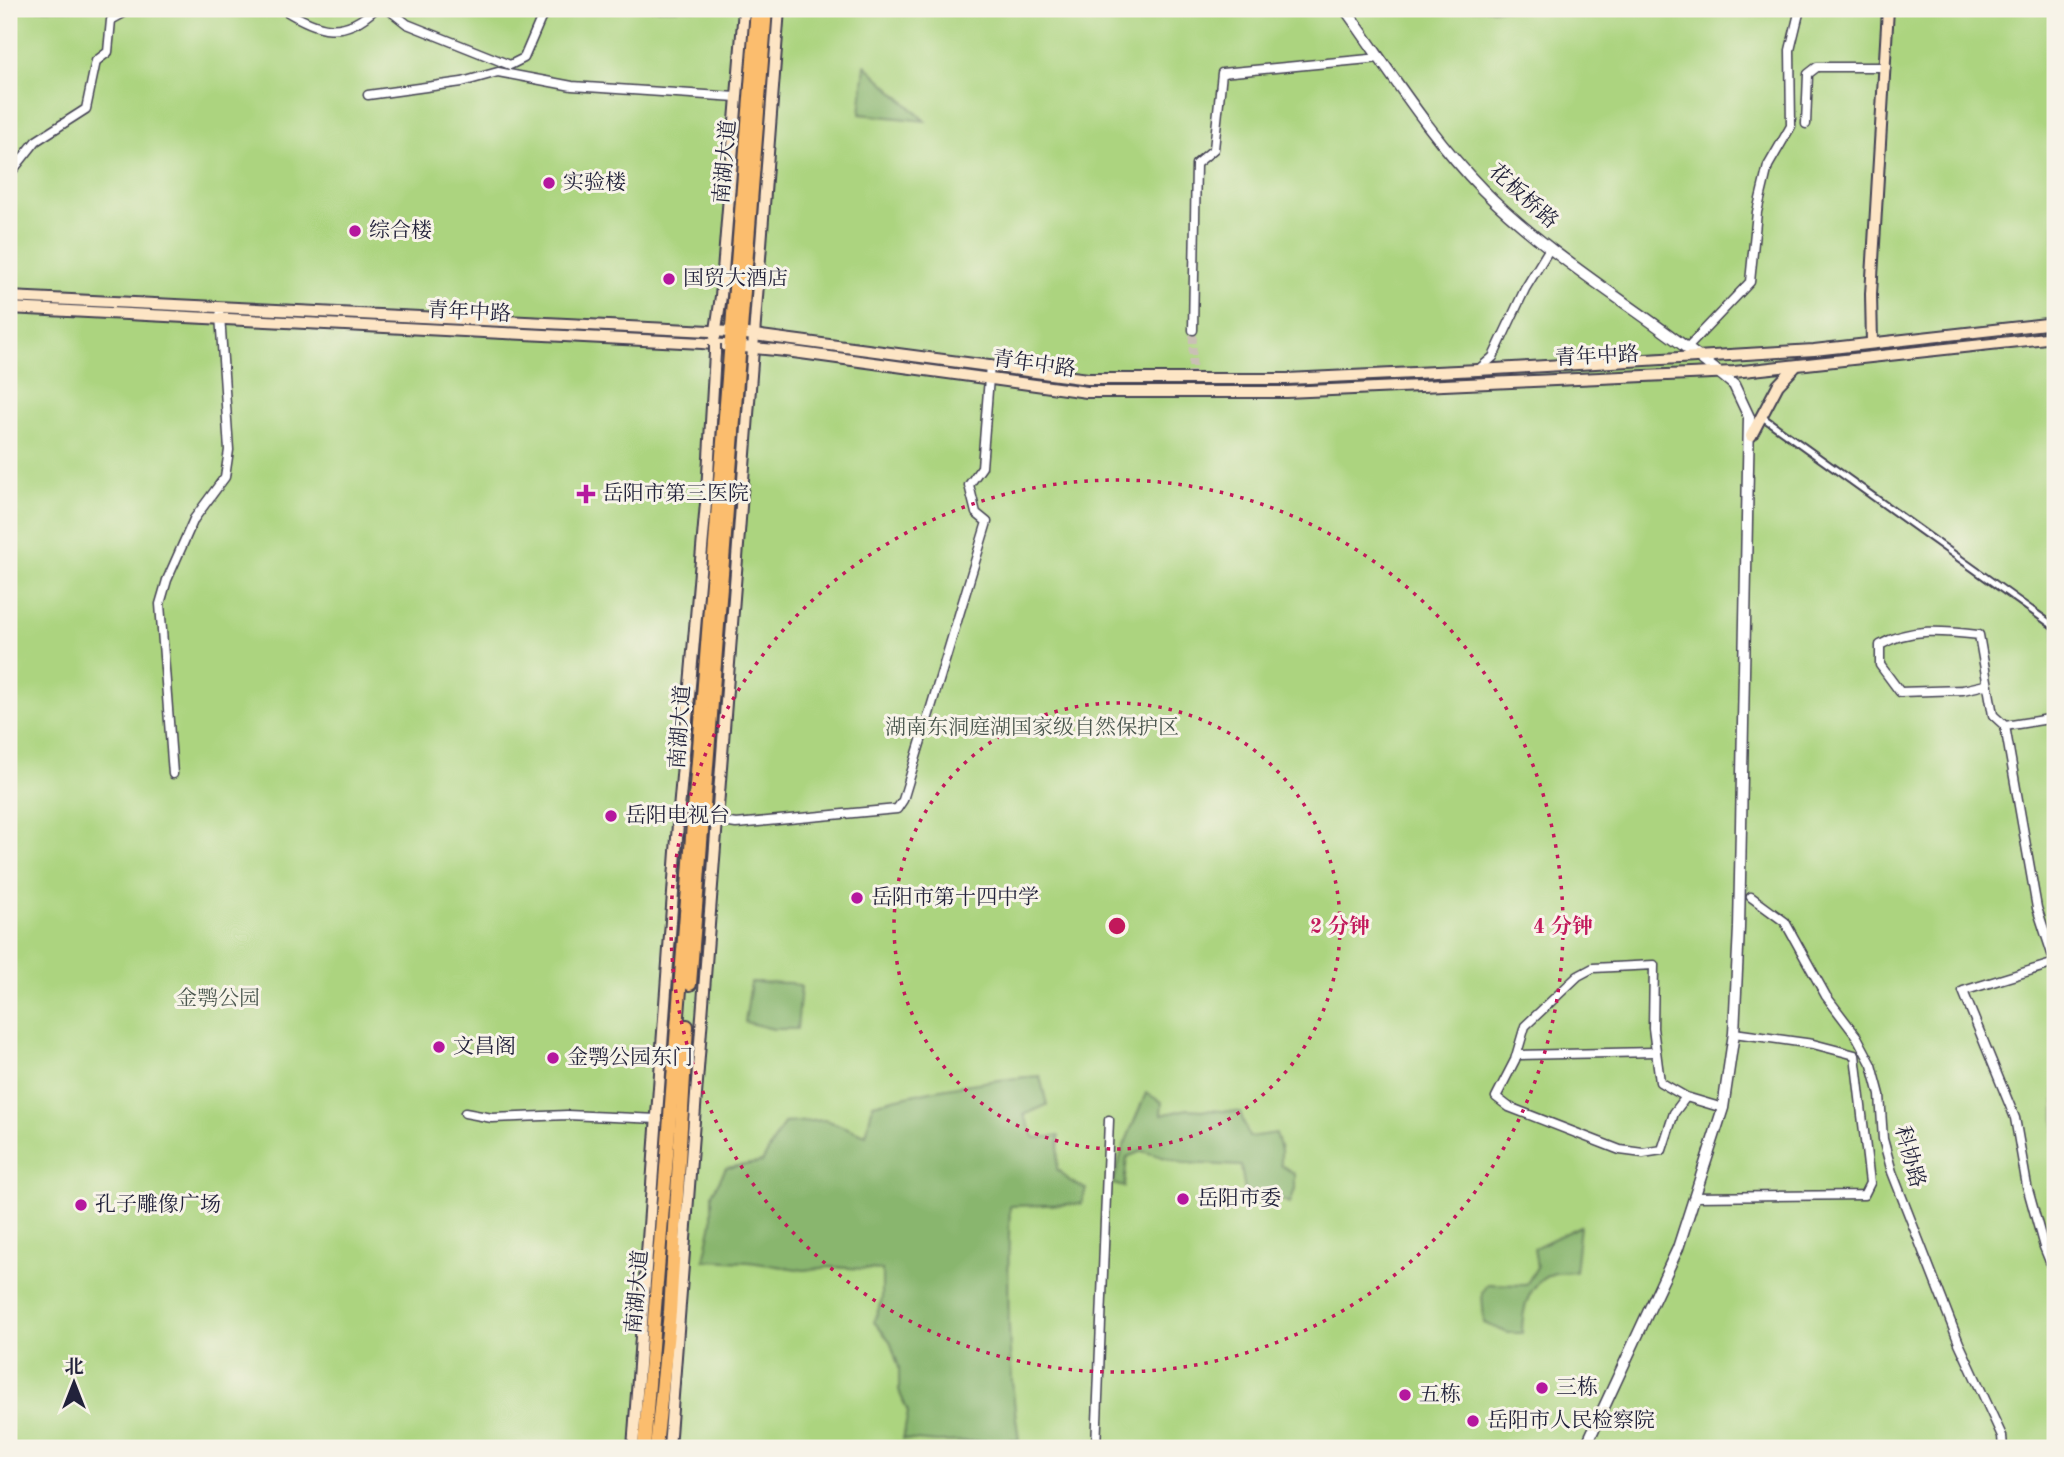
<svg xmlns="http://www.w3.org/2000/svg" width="2064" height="1457" viewBox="0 0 2064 1457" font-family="'Old Standard TT','Noto Serif SC',serif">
<rect width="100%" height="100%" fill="#f7f3e8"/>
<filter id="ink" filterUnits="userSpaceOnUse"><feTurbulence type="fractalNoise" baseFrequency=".0143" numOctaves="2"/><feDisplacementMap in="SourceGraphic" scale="14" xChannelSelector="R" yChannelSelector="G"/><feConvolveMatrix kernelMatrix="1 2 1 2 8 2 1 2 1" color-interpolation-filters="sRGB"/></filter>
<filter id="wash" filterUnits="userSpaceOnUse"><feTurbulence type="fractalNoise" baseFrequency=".00686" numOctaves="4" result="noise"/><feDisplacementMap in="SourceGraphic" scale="28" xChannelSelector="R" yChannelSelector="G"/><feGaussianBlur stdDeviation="1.57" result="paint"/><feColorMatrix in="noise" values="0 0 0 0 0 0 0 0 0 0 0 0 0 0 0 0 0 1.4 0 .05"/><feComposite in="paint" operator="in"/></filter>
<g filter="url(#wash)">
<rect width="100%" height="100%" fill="#f4e8d3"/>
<rect fill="#acd47f" stroke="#677b5d" stroke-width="2" x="9" y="9" width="2046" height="1439"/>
<g fill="#89b66e" stroke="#566c54" stroke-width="2">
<polygon points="865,65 925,121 860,114"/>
<polygon points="751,982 791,983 801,987 797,1029 773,1029 745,1022"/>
<path d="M1040,1076L1047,1105L1024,1115L1035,1138L1059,1136L1057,1169L1071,1182L1086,1189L1081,1204L1010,1206C1007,1285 1007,1362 1019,1440L937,1442L903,1439L908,1412L899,1391V1368L890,1341L874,1322L882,1299V1270L831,1267L804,1270L749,1262L704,1260L712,1222V1194L726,1168L762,1162L784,1123L826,1120L866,1135L873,1104C928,1090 984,1080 1040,1076Z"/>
<polygon points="1146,1093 1162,1102 1161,1115 1187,1109 1240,1112 1249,1137 1276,1133 1281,1150 1281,1165 1295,1174 1295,1189 1290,1203 1264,1192 1245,1192 1241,1166 1183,1163 1142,1151 1127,1157 1124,1187 1113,1184 1123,1148"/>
<path d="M1580,1226L1575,1272C1569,1273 1558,1272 1552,1274C1528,1283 1522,1311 1522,1333H1508L1484,1323L1482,1293L1488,1284L1526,1285L1537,1267L1534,1248Z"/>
</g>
</g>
<g filter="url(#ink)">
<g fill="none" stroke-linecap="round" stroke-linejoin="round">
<polyline stroke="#cac0b5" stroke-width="8" stroke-dasharray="8 4" stroke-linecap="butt" points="1192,379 1193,330"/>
<g stroke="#424052" stroke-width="9">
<polyline id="pedestrian" points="1761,416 2055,627"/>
</g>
<g stroke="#424052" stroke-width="11">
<g id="minor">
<path d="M283,9C318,31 343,39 375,9"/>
<polyline points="388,9 407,24 510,65 524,58 545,9"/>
<polyline points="368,95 462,82 498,72 572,86 736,97"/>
<polyline points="1806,124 1808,74 1817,67 1886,67"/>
<polyline points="9,175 36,141 86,109 96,61 108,52 111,20 131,9"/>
<polyline points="1193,330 1196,164 1214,149 1222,73 1380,58"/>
<polyline points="1687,348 1750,282 1757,212 1768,166 1791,126 1790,50 1800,9"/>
<polyline points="1478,370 1493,357 1525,289 1550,248"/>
<path d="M1985,685L1963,690L1900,692L1880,665V645C1911,627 1944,631 1979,635L1993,715L2005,726L2055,718"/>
<polyline points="2005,726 2037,908 2055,963"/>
<polyline points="173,774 160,604 167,580 194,519 225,477 229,450 220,315"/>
<polyline points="717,821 736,824 897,809 903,800 987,522 976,513 969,485 982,467 990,365"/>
<polyline points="1751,897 1785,922 1826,996 1857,1037 1872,1065 1880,1095 1883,1139 1892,1172 1959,1343 2002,1436 2003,1448"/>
<polyline points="2055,963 1963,991 2015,1118 2027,1186 2044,1247 2055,1274"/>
<polyline points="1518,1055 1654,1052"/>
<polyline points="1686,1097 1674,1113 1662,1150 1643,1153 1620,1150 1509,1107 1496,1097 1515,1060 1525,1026 1578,976 1593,968 1654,965 1653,1028 1660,1082 1686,1097 1723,1108"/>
<polyline points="465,1113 492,1118 567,1115 658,1119"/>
<polyline points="1694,1197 1864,1195 1870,1183 1855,1055 1813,1044 1734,1033"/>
<polyline points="1096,1448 1109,1120"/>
</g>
</g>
<g stroke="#424052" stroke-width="13">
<path id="tertiary" d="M1345,9C1389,70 1430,136 1483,190C1558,265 1654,317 1734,385L1749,417L1739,928L1734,1033L1723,1108L1678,1248L1585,1448"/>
</g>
<g stroke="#424052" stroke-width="14">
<g id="secondary">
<polyline points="9,297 731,332 1088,379 1287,379 1478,370 1814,350 2055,323"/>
<polyline points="9,308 702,343 786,351 1087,392 1286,392 1734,372 2055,337"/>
<polyline points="715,337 721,296 744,9"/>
<polyline points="1872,343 1871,294 1888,9"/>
<polyline points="1751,436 1778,385 1795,367"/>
<polyline points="633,1448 679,810 707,492 715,353"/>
<polyline points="669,1448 779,9"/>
</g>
</g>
<g stroke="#424052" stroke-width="16">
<g id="primary">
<polyline points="690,984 766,9"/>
<polyline points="644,1448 757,9"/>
<polyline points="656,1448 670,1312 687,1026"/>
</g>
</g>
<use href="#pedestrian" stroke="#fff" stroke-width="5"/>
<use href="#minor" stroke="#fff" stroke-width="8"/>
<use href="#tertiary" stroke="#fff" stroke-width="10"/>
<use href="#secondary" stroke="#fde5c5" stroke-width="10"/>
<use href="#primary" stroke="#fbbd6e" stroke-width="12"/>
<g stroke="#424052" stroke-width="14" stroke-linecap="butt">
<polyline id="secondary-bridge" points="715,344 715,353"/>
</g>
<use href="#secondary-bridge" stroke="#fde5c5" stroke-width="10"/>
</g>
</g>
<g fill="none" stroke="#c2185b" stroke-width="3.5" stroke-dasharray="3.5 7">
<circle cx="1117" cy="926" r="223"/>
<circle cx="1117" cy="926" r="446"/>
</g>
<g fill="#b5179e" stroke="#f7f3e8" stroke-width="2.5">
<circle cx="549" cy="183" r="7"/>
<circle cx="355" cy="231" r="7"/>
<circle cx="669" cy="279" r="7"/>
<path d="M582.5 483.5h7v7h7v7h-7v7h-7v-7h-7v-7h7z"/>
<circle cx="611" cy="816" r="7"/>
<circle cx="857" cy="898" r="7"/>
<circle cx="439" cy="1047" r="7"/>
<circle cx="553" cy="1058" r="7"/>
<circle cx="1183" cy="1199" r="7"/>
<circle cx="81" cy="1205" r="7"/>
<circle cx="1542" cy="1388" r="7"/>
<circle cx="1405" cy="1395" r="7"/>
<circle cx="1473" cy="1421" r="7"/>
</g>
<g text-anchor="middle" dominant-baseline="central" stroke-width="6" stroke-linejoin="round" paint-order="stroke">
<g font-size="21" fill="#22223b" stroke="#f7f3e8">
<text transform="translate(726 162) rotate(-85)">南湖大道</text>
<text transform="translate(1523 197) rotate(42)">花板桥路</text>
<text transform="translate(469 313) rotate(3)">青年中路</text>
<text transform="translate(1597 357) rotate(-3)">青年中路</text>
<text transform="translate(1034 365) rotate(8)">青年中路</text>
<text transform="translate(681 727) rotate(-86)">南湖大道</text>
<text transform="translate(1909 1157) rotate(75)">科协路</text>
<text transform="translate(638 1292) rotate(-85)">南湖大道</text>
</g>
<g font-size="21" fill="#22223b" stroke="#f7f3e8" text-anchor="start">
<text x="563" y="183">实验楼</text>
<text x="369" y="231">综合楼</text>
<text x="683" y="279">国贸大酒店</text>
<text x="602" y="494">岳阳市第三医院</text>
<text x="625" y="816">岳阳电视台</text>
<text x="871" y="898">岳阳市第十四中学</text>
<text x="453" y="1047">文昌阁</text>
<text x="567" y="1058">金鹗公园东门</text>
<text x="1197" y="1199">岳阳市委</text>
<text x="95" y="1205">孔子雕像广场</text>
<text x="1556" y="1388">三栋</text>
<text x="1419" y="1395">五栋</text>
<text x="1487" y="1421">岳阳市人民检察院</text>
</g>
<g font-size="21" fill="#4b574f" stroke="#f7f3e8">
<text x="1032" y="728">湖南东洞庭湖国家级自然保护区</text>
<text x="218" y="999">金鹗公园</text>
</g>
</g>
<circle cx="1117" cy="926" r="10" fill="#c2185b" stroke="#f7f3e8" stroke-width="3.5"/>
<g font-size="21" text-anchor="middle" font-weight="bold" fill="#c2185b" stroke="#f7f3e8" stroke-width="6" stroke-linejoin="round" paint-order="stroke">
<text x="1340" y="933">2 分钟</text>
<text x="1563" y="933">4 分钟</text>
</g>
<rect width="2064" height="1457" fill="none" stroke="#f7f3e8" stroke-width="35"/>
<g transform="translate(74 1383)" stroke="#f7f3e8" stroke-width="5" paint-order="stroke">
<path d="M0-5L12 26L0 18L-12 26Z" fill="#22223b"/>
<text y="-10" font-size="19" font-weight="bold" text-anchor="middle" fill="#22223b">北</text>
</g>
</svg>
